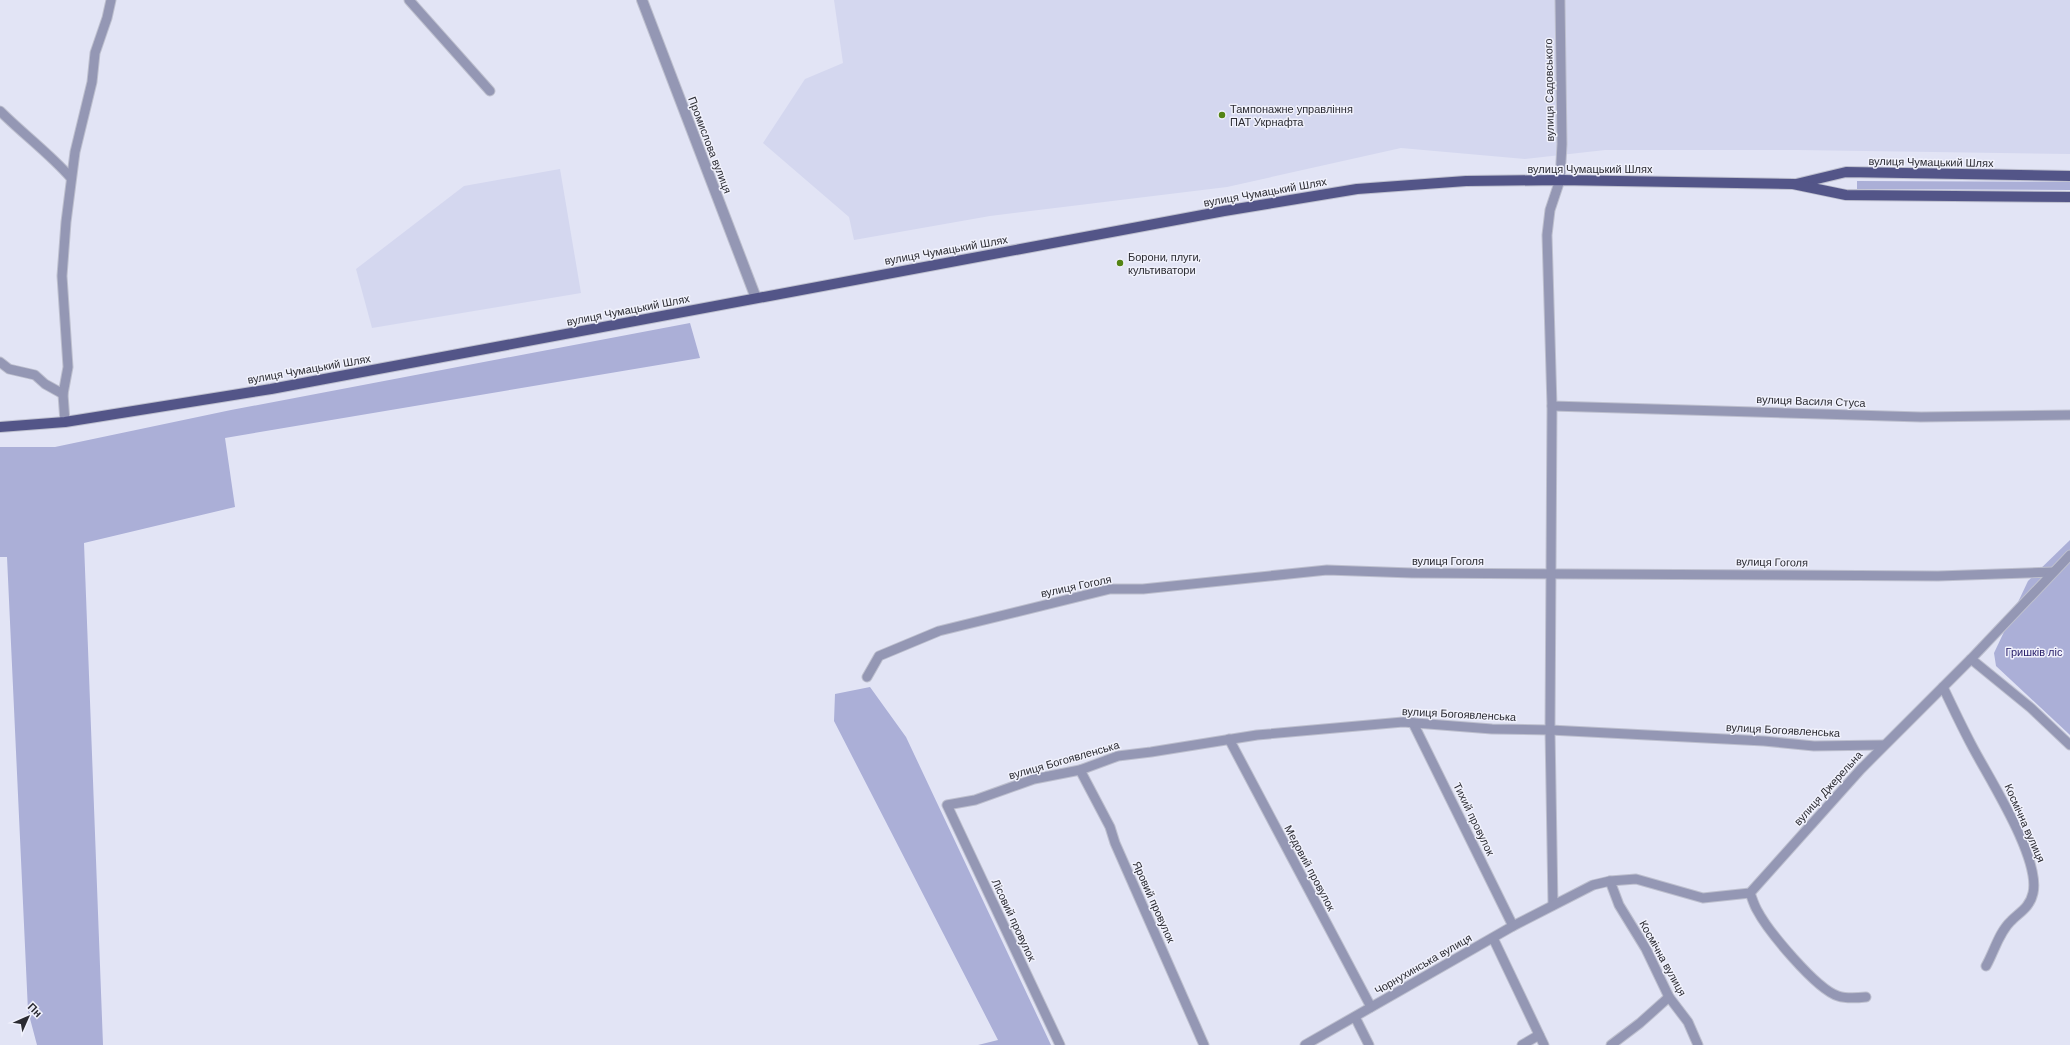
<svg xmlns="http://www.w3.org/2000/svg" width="2070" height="1045" viewBox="0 0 2070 1045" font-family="'DM Sans',sans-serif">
<rect width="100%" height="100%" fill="#e2e4f5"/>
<g fill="#d4d7ef">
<polygon points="834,0 2070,0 2070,154 1798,150 1605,150 1525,159 1401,148 1227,187 990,216 854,240 849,217 763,143 805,79 843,63"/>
<polygon points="560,169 581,293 372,328 356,269 464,186"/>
</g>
<g fill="#abafd7">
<polygon points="1857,181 2070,182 2070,190 1857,189"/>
<polygon points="690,323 700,358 225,438 235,507 84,543 103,1045 37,1045 28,1011 7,557 0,557 0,447 55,447 231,410"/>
<polygon points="2070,540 2070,735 1996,666 1994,653 2028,581"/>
<polygon points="870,687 906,737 1051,1045 978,1045 998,1040 834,721 835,694"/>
</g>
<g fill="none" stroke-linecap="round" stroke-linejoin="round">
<g stroke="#bdbfce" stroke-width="11">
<g id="minor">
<polyline points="409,0 490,91"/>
<path d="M0,111C23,134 50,154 71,178"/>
<polyline points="0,362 9,369 35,375 45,384 63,394"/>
<polyline points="1552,406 1921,417 2070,415"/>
<polyline points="65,422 63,394 68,367 62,276 66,222 75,152 92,82 95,53 107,18 111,0"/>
<polyline points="1971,659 2031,708 2070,745"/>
<polyline points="867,677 879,656 939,631 1110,589 1143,589 1327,570 1412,573 1938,576 2053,572"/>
<path d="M1943,687C1952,706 1961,725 1971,744C1988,777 2041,858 2033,893C2030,907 2020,912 2011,921C1999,932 1994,952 1986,966"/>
<polyline points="1413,723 1513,926"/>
<polyline points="1229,739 1371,1007"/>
<polyline points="1080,770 1110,827 1115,843 1204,1045"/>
<polyline points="1610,881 1619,905 1646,949 1669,997 1688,1022 1698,1045"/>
<path d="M1750,893C1752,898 1754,905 1757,910C1768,931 1816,989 1838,996C1847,999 1857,998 1866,997"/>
<polyline points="1553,905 1550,730 1552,406 1547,235 1550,210 1560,180 1562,144 1560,0"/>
<polyline points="1493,938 1544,1045"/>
<polyline points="1355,1017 1369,1045"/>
<polyline points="1060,1045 947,805 975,800 1034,779 1080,770 1118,756 1151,752 1257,735 1403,722 1492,729 1550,730 1764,741 1814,746 1883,745"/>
<polyline points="1305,1045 1513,926 1593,885 1610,881 1636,879 1703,898 1750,893 1861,769 1971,659 2070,555"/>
<polyline points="1522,1045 1539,1035"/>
<polyline points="1611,1045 1640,1023 1669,997"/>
</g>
</g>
<g stroke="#bdbfce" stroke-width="12">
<polyline id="tertiary" points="642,0 756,298"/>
</g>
<g stroke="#bdbfce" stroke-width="12">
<g id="primary">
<polyline points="1796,184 1846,172 2070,176"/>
<polyline points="0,427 65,422 271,389 1224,211 1357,189 1466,181 1560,180 1793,184 1846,195 2070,197"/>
</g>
</g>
<use href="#minor" stroke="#9497b4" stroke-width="9"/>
<use href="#tertiary" stroke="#9497b4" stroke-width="10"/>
<use href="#primary" stroke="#535588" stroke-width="10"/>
</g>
<g fill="#548414" stroke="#f0f1fc" stroke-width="1.5">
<circle cx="1222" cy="115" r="4"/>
<circle cx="1120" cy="263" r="4"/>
</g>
<g text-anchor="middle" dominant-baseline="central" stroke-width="3" stroke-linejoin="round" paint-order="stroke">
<g font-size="11" fill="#2b2b32" stroke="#f0f1fc">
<text transform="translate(1549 90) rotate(-91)">вулиця Садовського</text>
<text transform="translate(710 145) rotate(69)">Промислова вулиця</text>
<text transform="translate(1931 162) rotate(1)">вулиця Чумацький Шлях</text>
<text x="1590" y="169">вулиця Чумацький Шлях</text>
<text transform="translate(1265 192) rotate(-10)">вулиця Чумацький Шлях</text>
<text transform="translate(946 250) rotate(-10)">вулиця Чумацький Шлях</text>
<text transform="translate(628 310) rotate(-11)">вулиця Чумацький Шлях</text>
<text transform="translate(309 369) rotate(-10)">вулиця Чумацький Шлях</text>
<text transform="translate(1811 401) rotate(2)">вулиця Василя Стуса</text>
<text x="1448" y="561">вулиця Гоголя</text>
<text transform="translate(1772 562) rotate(1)">вулиця Гоголя</text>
<text transform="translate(1076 586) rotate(-12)">вулиця Гоголя</text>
<text transform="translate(1459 714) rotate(3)">вулиця Богоявленська</text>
<text transform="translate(1783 730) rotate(3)">вулиця Богоявленська</text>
<text transform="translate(1064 760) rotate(-16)">вулиця Богоявленська</text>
<text transform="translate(1828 788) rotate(-48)">вулиця Джерельна</text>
<text transform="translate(1474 819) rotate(64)">Тихий провулок</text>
<text transform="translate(2025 823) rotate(66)">Космічна вулиця</text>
<text transform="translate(1310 868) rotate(62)">Медовий провулок</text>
<text transform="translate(1154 902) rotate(66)">Яровий провулок</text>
<text transform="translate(1014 920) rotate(65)">Лісовий провулок</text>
<text transform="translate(1663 958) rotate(61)">Космічна вулиця</text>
<text transform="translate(1423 964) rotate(-30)">Чорнухинська вулиця</text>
</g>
<g font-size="11" fill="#2b2b32" stroke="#f0f1fc" text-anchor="start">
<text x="1230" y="109">Тампонажне управління<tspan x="1230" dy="13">ПАТ Укрнафта</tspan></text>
<text x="1128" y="257">Борони, плуги,<tspan x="1128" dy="13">культиватори</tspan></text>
</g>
<g font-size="11" fill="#261d68" stroke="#f0f1fc">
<text x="2034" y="652">Гришків ліс</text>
</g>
</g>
<g transform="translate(28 1017) rotate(45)" stroke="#f0f1fc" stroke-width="3" paint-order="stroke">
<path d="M0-3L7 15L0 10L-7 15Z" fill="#2b2b32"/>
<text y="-6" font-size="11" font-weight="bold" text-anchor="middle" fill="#2b2b32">Пн</text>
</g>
</svg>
